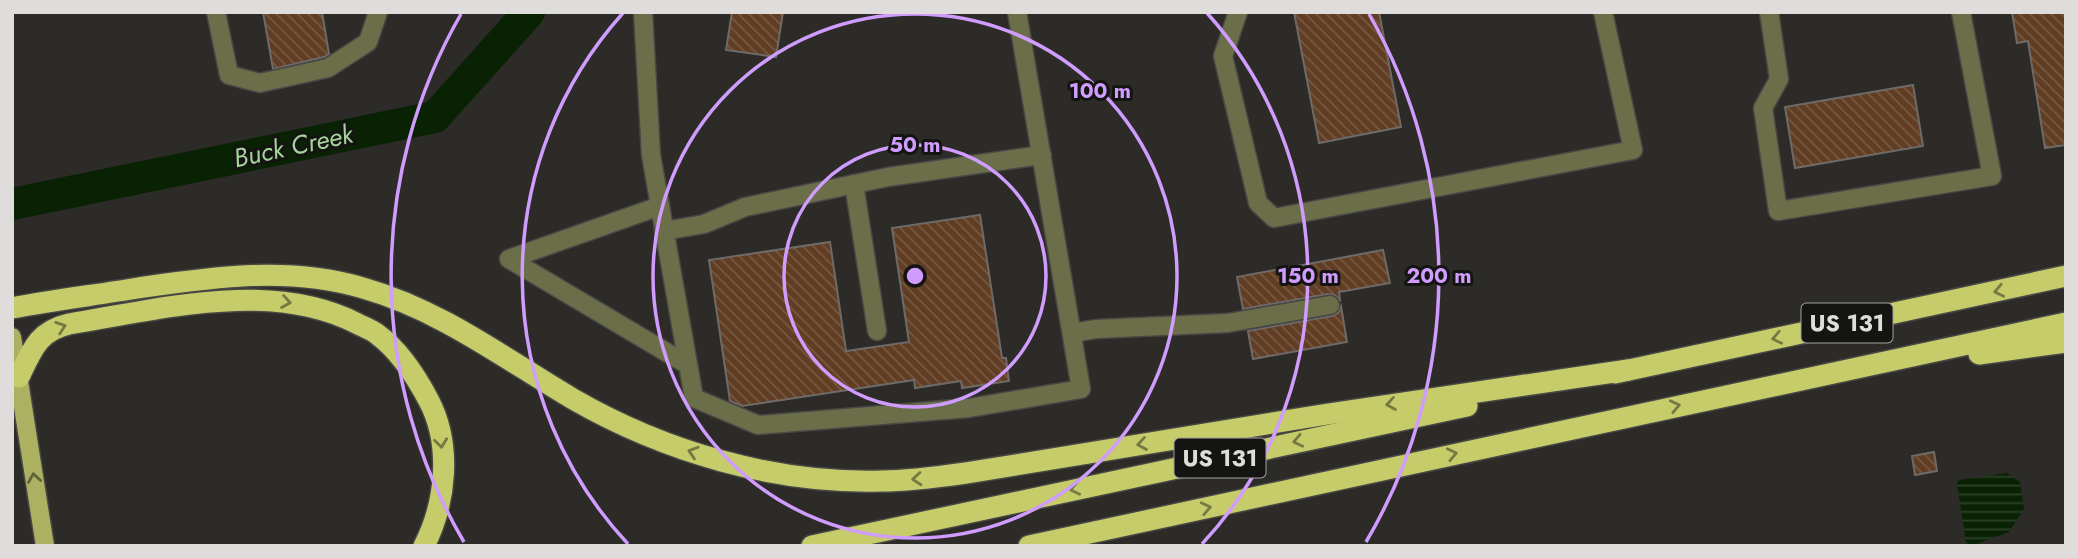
<svg xmlns="http://www.w3.org/2000/svg" width="2078" height="558" viewBox="0 0 2078 558" font-family="Jost,sans-serif">
<defs>
<pattern id="water-rules" width="6" height="5" patternUnits="userSpaceOnUse" patternTransform="scale(1.75)"><rect width="6" height="5" fill="#092204"/><path d="M0 2.5h6" fill="none" stroke="#2c4228"/></pattern>
<pattern id="building-back-hatch" width="6" height="6" patternUnits="userSpaceOnUse" patternTransform="scale(1.75)"><rect width="6" height="6" fill="#603d23"/><path d="M-1 5l2 2M0 0l6 6M5-1l2 2" fill="none" stroke="#765942"/></pattern>
</defs>
<rect width="100%" height="100%" fill="#2c2b28"/>
<polygon fill="url(#water-rules)" points="2007,473 2020,482 2024,509 2009,532 1971,546 1966,542 1957,484 1959,480"/>
<g fill="none" stroke-linecap="round" stroke-linejoin="round">
<polyline stroke="#092204" stroke-width="32" points="12,204 435,117 529,12"/>
</g>
<g fill="url(#building-back-hatch)" stroke="#6e6a68" stroke-width="2">
<polygon points="263,12 322,12 329,54 324,57 273,69"/>
<polygon points="732,12 783,12 776,57 726,50"/>
<polygon points="1294,12 1379,12 1401,127 1319,143"/>
<polygon points="2012,12 2066,12 2066,145 2045,148 2028,41 2017,43"/>
<polygon points="1913,85 1923,146 1795,168 1785,107"/>
<polygon points="980,215 1002,358 1006,358 1009,381 962,388 961,381 915,388 914,380 742,406 730,401 709,260 830,242 846,351 909,342 892,228"/>
<polygon points="1383,250 1390,283 1339,292 1340,300 1334,295 1328,294 1243,309 1237,277"/>
<polygon points="1341,306 1347,342 1253,359 1248,331 1332,316 1338,313"/>
<polygon points="1934,452 1937,471 1915,475 1912,456"/>
</g>
<g fill="none" stroke-linecap="round" stroke-linejoin="round">
<g stroke="#484745" stroke-width="21">
<g id="minor">
<polyline points="216,12 229,75 260,83 328,68 368,42 378,12"/>
<polyline points="643,12 651,155 694,398 758,425 969,408 1081,389 1017,12"/>
<polyline points="1238,12 1223,56 1258,203 1274,218 1633,150 1603,12"/>
<polyline points="1769,12 1779,79 1763,108 1778,211 1992,176 1961,12"/>
<polyline points="854,184 877,331"/>
<polyline points="660,206 509,259 688,365"/>
<polyline points="664,231 704,224 745,207 888,177 1042,155"/>
<polyline points="1072,333 1096,329 1228,323 1330,305"/>
</g>
</g>
<g stroke="#484745" stroke-width="21">
<polyline id="major" points="12,337 45,546"/>
</g>
<g stroke="#484745" stroke-width="24">
<g id="highway">
<path d="M12,308C54,300 96,295 138,288C214,277 288,266 363,288C441,310 505,359 573,399C665,452 775,484 882,481C910,481 938,477 966,473L1328,414L1628,370"/>
<polyline points="1979,354 2066,342"/>
<polyline points="1615,373 2066,276"/>
<path d="M19,377C32,350 38,331 69,324C161,309 271,279 358,324C364,327 372,330 377,334C400,351 416,376 429,401C452,445 446,503 424,546"/>
<polyline points="812,546 1467,406"/>
<polyline points="1029,546 2066,323"/>
</g>
</g>
<use href="#minor" stroke="#6b6f49" stroke-width="18"/>
<use href="#major" stroke="#acb161" stroke-width="18"/>
<use href="#highway" stroke="#c5cc69" stroke-width="21"/>
</g>
<defs><path id="oneway-chevron" d="M-2-3.5L2.5 0L-2 3.5" fill="none" stroke-width="1.6" stroke-linecap="round" stroke-linejoin="round" transform="scale(1.75)"/></defs>
<g stroke="#757942">
<use href="#oneway-chevron" transform="translate(1999 291) rotate(168)"/>
<use href="#oneway-chevron" transform="translate(286 302) rotate(9)"/>
<use href="#oneway-chevron" transform="translate(61 327) rotate(-19)"/>
<use href="#oneway-chevron" transform="translate(1777 338) rotate(168)"/>
<use href="#oneway-chevron" transform="translate(1391 404) rotate(171)"/>
<use href="#oneway-chevron" transform="translate(1675 406) rotate(-12)"/>
<use href="#oneway-chevron" transform="translate(1298 441) rotate(168)"/>
<use href="#oneway-chevron" transform="translate(441 443) rotate(83)"/>
<use href="#oneway-chevron" transform="translate(1142 444) rotate(171)"/>
<use href="#oneway-chevron" transform="translate(693 452) rotate(-162)"/>
<use href="#oneway-chevron" transform="translate(1452 454) rotate(-12)"/>
<use href="#oneway-chevron" transform="translate(917 479) rotate(175)"/>
<use href="#oneway-chevron" transform="translate(1075 489) rotate(168)"/>
<use href="#oneway-chevron" transform="translate(1206 508) rotate(-12)"/>
</g>
<use stroke="#60623a" href="#oneway-chevron" transform="translate(34 478) rotate(-99)"/>
<g fill="none" stroke="#d09dff" stroke-width="3.5">
<circle cx="915" cy="276" r="131"/>
<circle cx="915" cy="276" r="262"/>
<path d="M628 544A393 393 0 0 1 623 13M1207 13A393 393 0 0 1 1202 544"/>
<path d="M464 542A524 524 0 0 1 461 14M1369 14A524 524 0 0 1 1366 542"/>
</g>
<g text-anchor="middle" dominant-baseline="central" stroke-width="6" stroke-linejoin="round" paint-order="stroke">
<g fill="#141412" stroke="#a1a19f" stroke-width="2">
<rect x="1801.5" y="303.5" width="91" height="39" rx="5"/>
<rect x="1174.5" y="438.5" width="91" height="39" rx="5"/>
</g>
<g font-size="23" font-weight="bold" fill="#dedddb">
<text x="1847" y="323">US 131</text>
<text x="1220" y="458">US 131</text>
</g>
<g font-size="26" font-style="italic" fill="#a4d399" stroke="#141412">
<text transform="translate(293 146) rotate(-12)">Buck Creek</text>
</g>
</g>
<circle cx="915" cy="276" r="10" fill="#d09dff" stroke="#141412" stroke-width="3.5"/>
<g font-size="21" text-anchor="middle" font-weight="bold" fill="#d09dff" stroke="#141412" stroke-width="6" stroke-linejoin="round" paint-order="stroke">
<text x="1100" y="98">100 m</text>
<text x="915" y="152">50 m</text>
<text x="1308" y="283">150 m</text>
<text x="1439" y="283">200 m</text>
</g>
<rect width="2078" height="558" fill="none" stroke="#dedddb" stroke-width="28"/>
</svg>
